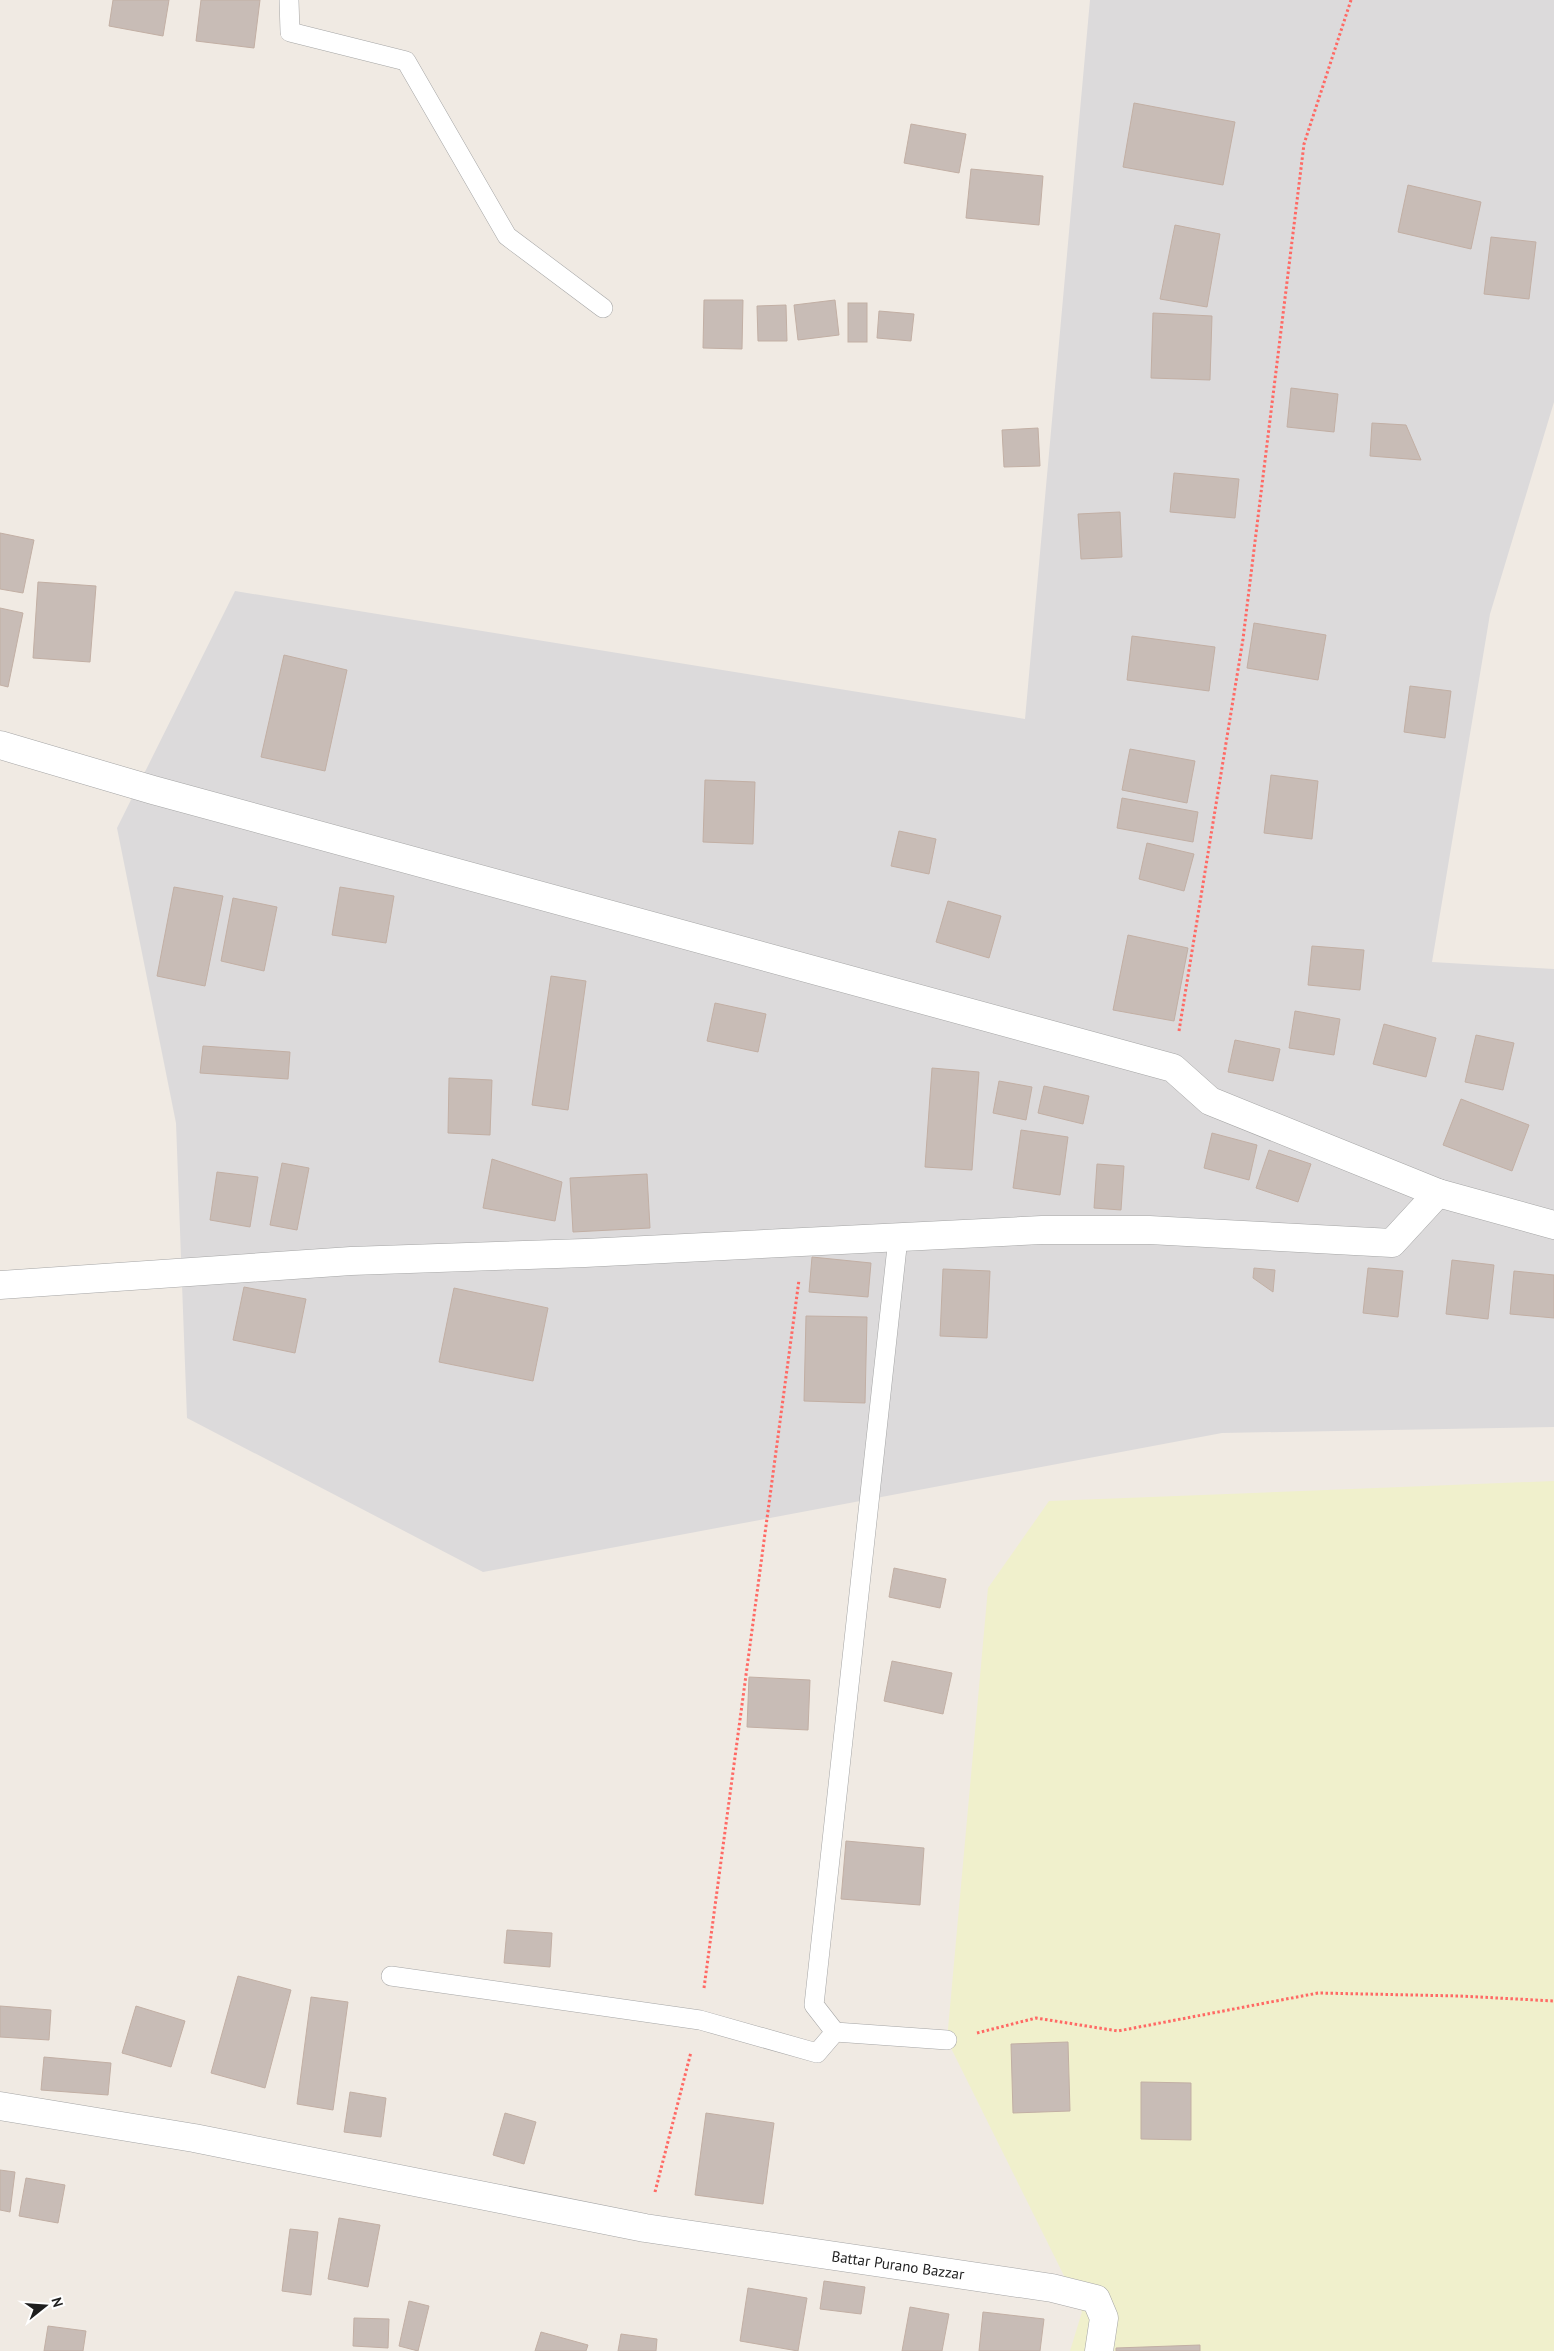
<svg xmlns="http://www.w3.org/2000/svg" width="1554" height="2351" viewBox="0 0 1554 2351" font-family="'PT Sans',sans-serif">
<rect width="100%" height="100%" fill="#f0eae3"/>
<polygon fill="#dcdadb" points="1090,0 1554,0 1554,402 1490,614 1432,962 1554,969 1554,1427 1222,1433 483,1572 187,1418 176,1123 117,828 235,591 1025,719"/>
<polygon fill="#f0f0cc" points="1554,1481 1554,2351 1070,2351 1082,2312 947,2040 988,1588 1049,1501"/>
<g fill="#c8bcb6" stroke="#c2afa4">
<polygon points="113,0 169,0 163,36 109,26"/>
<polygon points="201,0 260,0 254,48 196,41"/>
<polygon points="1134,103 1235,122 1223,185 1123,167"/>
<polygon points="911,124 966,134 959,173 904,163"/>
<polygon points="971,169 1043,176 1039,225 966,218"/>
<polygon points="1408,185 1481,202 1471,249 1398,232"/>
<polygon points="1175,225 1220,234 1207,307 1160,299"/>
<polygon points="1491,237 1536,242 1529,299 1484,294"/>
<polygon points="704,300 743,300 742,349 703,348"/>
<polygon points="835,300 839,335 798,340 794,305"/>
<rect x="848" y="303" width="19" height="39"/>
<polygon points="786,305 787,341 758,341 757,306"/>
<polygon points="879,311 914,314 911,341 877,338"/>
<polygon points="1153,313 1212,316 1210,380 1151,378"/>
<polygon points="1291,388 1338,394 1334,432 1287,427"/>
<polygon points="1372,423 1406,425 1421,460 1370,456"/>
<polygon points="1038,428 1040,466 1004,467 1002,430"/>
<polygon points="1174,473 1239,479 1235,518 1170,512"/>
<polygon points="1120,512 1122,557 1081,559 1078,514"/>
<polygon points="0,533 34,540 23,593 0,589"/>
<polygon points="38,582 96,586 90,662 33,658"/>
<polygon points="0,608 23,613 8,687 0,685"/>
<polygon points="1254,623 1326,635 1318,680 1247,668"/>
<polygon points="1132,636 1215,647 1209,691 1127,680"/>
<polygon points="284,655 347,670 325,771 261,757"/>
<polygon points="1410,686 1451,691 1445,738 1404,732"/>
<polygon points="1130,749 1195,761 1187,803 1122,790"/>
<polygon points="1271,775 1318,781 1312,839 1264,833"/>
<polygon points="705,780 755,782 753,844 703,842"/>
<polygon points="1122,798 1198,812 1193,842 1117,828"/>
<polygon points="899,831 936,839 929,874 891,866"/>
<polygon points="1147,843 1194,854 1184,891 1139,879"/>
<polygon points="174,887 223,896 205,986 157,976"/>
<polygon points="340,887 394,896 386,943 332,935"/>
<polygon points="233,898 277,907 264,971 221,961"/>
<polygon points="948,901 1001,916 989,958 936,942"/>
<polygon points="1128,935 1188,948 1174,1021 1113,1010"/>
<polygon points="1312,946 1364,950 1360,990 1308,985"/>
<polygon points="551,976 586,981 568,1110 532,1105"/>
<polygon points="715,1003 766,1014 758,1052 707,1041"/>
<polygon points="1295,1011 1340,1019 1334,1055 1289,1048"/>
<polygon points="1384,1024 1436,1038 1426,1077 1373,1064"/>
<polygon points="1476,1035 1514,1043 1503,1090 1465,1082"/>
<polygon points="1235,1040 1280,1049 1273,1081 1228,1072"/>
<polygon points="203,1046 290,1052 288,1079 200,1073"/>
<polygon points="932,1068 979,1072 972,1170 925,1167"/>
<polygon points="449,1078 492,1080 490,1135 448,1133"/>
<polygon points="999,1081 1032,1087 1026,1120 993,1113"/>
<polygon points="1044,1086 1089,1096 1083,1124 1038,1113"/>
<polygon points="1461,1099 1529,1125 1512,1171 1443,1145"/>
<polygon points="1021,1130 1068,1137 1060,1195 1013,1188"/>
<polygon points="1212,1133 1257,1145 1249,1180 1204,1168"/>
<polygon points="1269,1150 1311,1164 1298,1202 1256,1188"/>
<polygon points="492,1159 562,1182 555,1221 483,1208"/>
<polygon points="282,1163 309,1168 297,1230 270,1225"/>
<polygon points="1097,1164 1124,1166 1121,1210 1094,1208"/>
<polygon points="217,1172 258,1177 250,1227 210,1220"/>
<polygon points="647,1174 650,1228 573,1232 570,1178"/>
<polygon points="812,1257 871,1263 868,1297 809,1292"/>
<polygon points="1452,1260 1494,1265 1488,1319 1446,1314"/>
<polygon points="1254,1268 1275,1270 1273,1292 1253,1278"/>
<polygon points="1368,1268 1403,1271 1398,1317 1363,1313"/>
<polygon points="943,1269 990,1271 987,1338 940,1336"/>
<polygon points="1514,1271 1554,1275 1554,1318 1510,1314"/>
<polygon points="244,1287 306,1299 295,1353 233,1340"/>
<polygon points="454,1288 548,1308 533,1381 439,1362"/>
<polygon points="806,1316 867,1317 865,1403 804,1401"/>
<polygon points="894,1568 946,1579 940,1608 889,1597"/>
<polygon points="892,1661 952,1673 943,1714 884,1701"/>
<polygon points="749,1677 810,1680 808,1730 747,1727"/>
<polygon points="846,1841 924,1848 920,1905 841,1899"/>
<polygon points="507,1930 552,1933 550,1967 504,1963"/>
<polygon points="238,1976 291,1990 265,2088 211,2073"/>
<polygon points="311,1997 348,2002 333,2110 297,2104"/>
<polygon points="0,2006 51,2010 49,2040 0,2037"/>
<polygon points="136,2006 185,2021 171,2067 122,2053"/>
<polygon points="1068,2042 1070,2111 1013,2113 1011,2044"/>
<polygon points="44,2057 111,2063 108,2095 41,2090"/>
<polygon points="1141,2082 1191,2083 1191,2140 1141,2139"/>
<polygon points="350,2092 386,2098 381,2137 344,2132"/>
<polygon points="505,2113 536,2122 524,2164 493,2155"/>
<polygon points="706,2113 774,2123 763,2204 695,2195"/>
<polygon points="0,2170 15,2172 10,2212 0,2210"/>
<polygon points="26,2178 65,2185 58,2223 19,2216"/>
<polygon points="339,2218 380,2225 368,2287 328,2279"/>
<polygon points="290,2229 318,2232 311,2295 282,2291"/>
<polygon points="824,2281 865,2287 861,2314 820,2309"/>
<polygon points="748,2288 807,2298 798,2351 740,2341"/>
<polygon points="409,2301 429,2306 418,2351 399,2346"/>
<polygon points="910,2307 949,2314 942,2351 902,2351"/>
<polygon points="983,2312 1044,2319 1040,2351 979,2351"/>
<polygon points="354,2318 389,2319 388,2348 353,2346"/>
<polygon points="48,2326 86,2331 83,2351 44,2351"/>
<polygon points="541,2332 588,2345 586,2351 535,2351"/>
<polygon points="621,2334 657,2339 656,2351 618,2351"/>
<polygon points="1200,2345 1200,2351 1116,2351 1116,2348"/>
</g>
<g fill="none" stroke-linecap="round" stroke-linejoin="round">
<g stroke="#a5a5a5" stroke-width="20">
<g id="service">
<polyline points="289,0 290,32 406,61 507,236 603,308"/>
<polyline points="391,1976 700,2020 817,2053 835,2032 814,2005 898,1238"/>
<polyline points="835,2032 947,2040"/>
</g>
</g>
<g stroke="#a5a5a5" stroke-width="29">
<g id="minor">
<polyline points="0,745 153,790 1173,1068 1210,1101 1438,1193 1554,1225"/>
<polyline points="0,1285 351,1261 585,1253 1042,1230 1149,1230 1392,1243 1438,1193"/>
<polyline points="0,2106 194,2138 645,2228 1052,2288 1096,2299 1104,2318 1099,2351"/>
</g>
</g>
<g stroke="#ff6964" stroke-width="3" stroke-dasharray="2.5 2.5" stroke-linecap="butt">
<polyline points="1179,1031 1243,639 1304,144 1351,0"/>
<polyline points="704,1988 799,1280"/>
<polyline points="977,2033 1036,2018 1118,2031 1318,1993 1460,1996 1554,2001"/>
<polyline points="655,2192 691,2052"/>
</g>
<use href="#service" stroke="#fff" stroke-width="19"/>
<use href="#minor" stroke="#fff" stroke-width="28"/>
</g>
<g text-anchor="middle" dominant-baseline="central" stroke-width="4.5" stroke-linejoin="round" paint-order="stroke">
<g font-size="15" fill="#1e1e1e" stroke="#fff">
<text transform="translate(898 2265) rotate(8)">Battar Purano Bazzar</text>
</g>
</g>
<g transform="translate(45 2306) rotate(73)" stroke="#ffffff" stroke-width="4" paint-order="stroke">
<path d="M0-4L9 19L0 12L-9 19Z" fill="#1e1e1e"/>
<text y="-8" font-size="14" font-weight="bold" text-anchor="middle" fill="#1e1e1e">N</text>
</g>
</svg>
